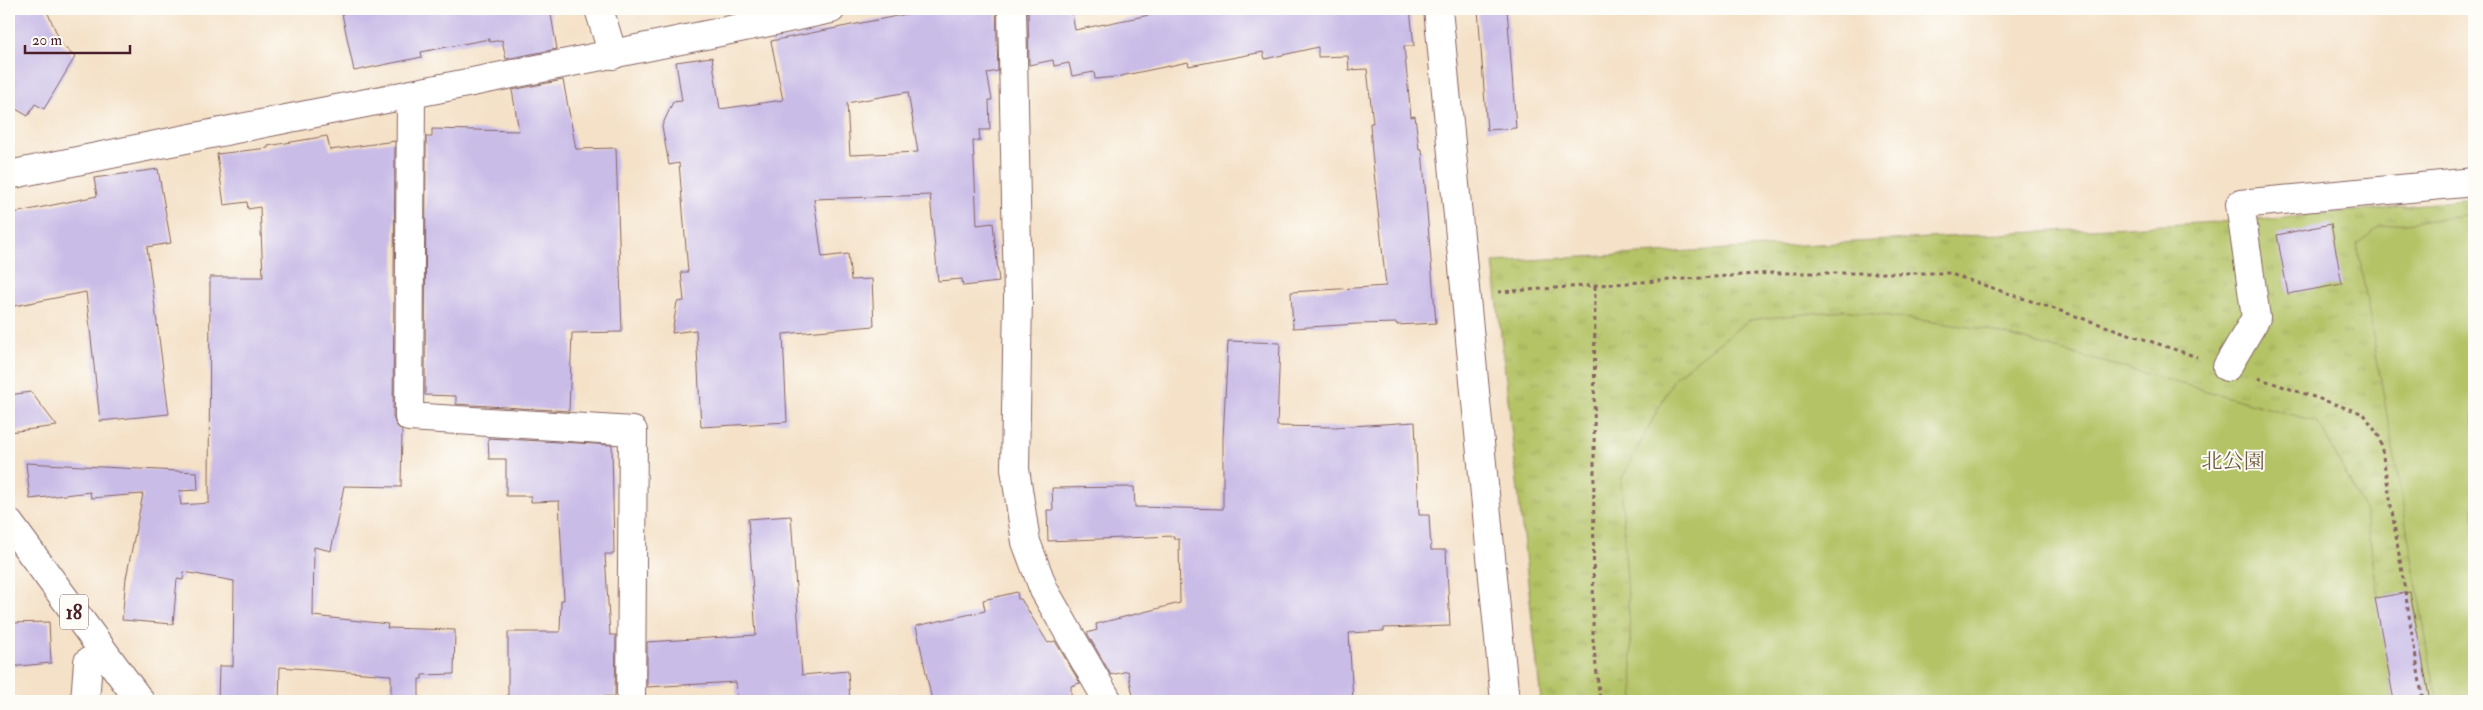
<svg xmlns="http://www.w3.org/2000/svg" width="2483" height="710" viewBox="0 0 2483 710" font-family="'IM FELL Double Pica','Noto Serif JP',serif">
<defs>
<pattern id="grass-tufts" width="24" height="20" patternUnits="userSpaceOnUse" patternTransform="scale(1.25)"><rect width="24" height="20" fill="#b4c365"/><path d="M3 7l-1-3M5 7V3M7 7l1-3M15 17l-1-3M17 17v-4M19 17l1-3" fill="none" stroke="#9ca758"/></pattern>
</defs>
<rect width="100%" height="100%" fill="#fdfcf7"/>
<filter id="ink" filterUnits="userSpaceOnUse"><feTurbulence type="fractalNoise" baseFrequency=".02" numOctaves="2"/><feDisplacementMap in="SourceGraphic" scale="10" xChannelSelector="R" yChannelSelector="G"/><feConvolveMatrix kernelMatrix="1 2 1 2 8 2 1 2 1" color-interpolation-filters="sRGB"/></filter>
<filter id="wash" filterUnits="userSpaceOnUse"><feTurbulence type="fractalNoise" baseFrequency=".0096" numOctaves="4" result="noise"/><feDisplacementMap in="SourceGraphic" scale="20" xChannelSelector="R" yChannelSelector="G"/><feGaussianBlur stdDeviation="1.12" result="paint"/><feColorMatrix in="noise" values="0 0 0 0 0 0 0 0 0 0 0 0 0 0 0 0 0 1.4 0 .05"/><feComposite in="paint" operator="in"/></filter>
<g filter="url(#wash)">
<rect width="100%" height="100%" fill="#f4e1c7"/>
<polygon fill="url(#grass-tufts)" stroke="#7f7148" points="2474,199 2474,701 1541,701 1493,262 2272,219"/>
<g fill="#b4c365" stroke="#7f7148">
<polygon points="2474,215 2474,701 2437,701 2357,244 2380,226"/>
<polygon points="1843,310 1985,329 2318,422 2366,512 2393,701 1634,701 1621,480 1675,377 1749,320"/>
</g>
<g id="blocks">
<g fill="#c9bce7" fill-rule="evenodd">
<polygon points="9,9 46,9 62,45 75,57 44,109 35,104 28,116 9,105"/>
<polygon points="341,9 550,9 557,49 506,59 502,40 490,42 489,39 421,52 422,57 354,71"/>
<path d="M932,9H996L998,71L987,73L992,100H989L990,130H979L980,141H973L977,225L993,223L999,282L963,286L962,279L938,281L930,195L814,199L822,257L848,254L851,280L872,279L874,326L783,334L787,422L701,427L696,330L672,333L677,302L684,301L681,272H688L679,163L669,165L662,126L673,102L682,101L676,62L712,57L720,109L783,100L771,41ZM908,92L918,152L850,155L847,103Z"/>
<polygon points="1028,9 1071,9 1075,30 1179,9 1410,9 1414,46 1404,46 1411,117 1415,116 1419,149 1422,149 1436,323 1397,325 1397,323 1357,324 1293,328 1291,292 1386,286 1372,153 1370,123 1373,123 1367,69 1349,70 1348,56 1318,57 1318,47 1265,59 1263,52 1189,66 1188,62 1116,77 1095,79 1094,72 1072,76 1069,63 1054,66 1053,60 1029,65"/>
<polygon points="1478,9 1507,9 1516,128 1487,130"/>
<polygon points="563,80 576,149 616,148 622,332 572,333 569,411 456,404 456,396 425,395 426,137 432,137 432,129 519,131 512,90"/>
<polygon points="327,136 330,150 395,141 393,417 396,425 402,431 401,487 344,486 331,551 314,547 313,616 388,624 387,628 455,630 454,674 422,675 422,679 419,679 419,701 391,701 391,675 280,667 279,701 218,701 219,666 233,666 234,581 184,572 183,580 177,579 173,624 122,620 126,578 143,494 91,498 90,492 30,499 26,463 197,472 198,490 179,491 181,505 209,503 210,277 263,277 260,207 248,209 247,202 224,205 217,154 268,148 268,146"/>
<polygon points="158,169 171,243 147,247 169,414 100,421 86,292 9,307 9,214 97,196 94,178"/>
<polygon points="2331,224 2342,284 2288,294 2277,235"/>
<polygon points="1228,341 1280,343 1277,426 1335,427 1415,422 1419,515 1429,515 1431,550 1446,550 1450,626 1384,628 1384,631 1349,633 1353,701 1134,701 1128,671 1111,675 1087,633 1097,630 1096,624 1180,603 1179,539 1174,539 1174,536 1048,541 1047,510 1053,510 1052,488 1134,487 1135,507 1223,509 1223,438"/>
<polygon points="31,392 57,426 9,432 9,395"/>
<polygon points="488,438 612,445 614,554 605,554 610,635 616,635 615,696 508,701 508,632 560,632 561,600 564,600 559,501 531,502 531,496 506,496 506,459 489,459"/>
<polygon points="791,516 802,675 848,671 850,701 737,701 736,682 647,687 647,642 756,635 748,519"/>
<polygon points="1017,592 1018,599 1021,599 1048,643 1055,641 1080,683 1071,686 1071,700 932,701 916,626 985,611 983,600"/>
<polygon points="2410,592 2430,701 2394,701 2375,598"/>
<polygon points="49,622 51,663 9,667 9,623"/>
</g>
</g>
</g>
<g filter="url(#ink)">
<use href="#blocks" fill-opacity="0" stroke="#866362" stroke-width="1"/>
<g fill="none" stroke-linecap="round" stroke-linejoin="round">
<g stroke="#866362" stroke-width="30">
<g id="minor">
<polyline points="599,9 613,55"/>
<polyline points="1012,9 1018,297 1015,469 1026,542 1044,590 1108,701"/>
<polyline points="1438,9 1505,701"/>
<polyline points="411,94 409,417 633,431 631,701"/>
<path d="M9,175C283,118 557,67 831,9"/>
<polyline points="2227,367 2256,318 2240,204 2474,182"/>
<polyline points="85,701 88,662"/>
</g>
</g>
<g stroke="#866362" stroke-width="30">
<polyline id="major" points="9,523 140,701"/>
</g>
<g stroke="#866362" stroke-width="3" stroke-dasharray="4 4" stroke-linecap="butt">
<polyline points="1595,286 1593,640 1600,701"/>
<polyline points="1498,292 1772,273 1948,273 2197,357"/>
<polyline points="2258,378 2364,414 2380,438 2423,701"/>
</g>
<use href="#minor" stroke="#fff" stroke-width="28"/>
<use href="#major" stroke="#fff" stroke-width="28"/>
</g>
</g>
<g text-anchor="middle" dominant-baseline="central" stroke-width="4" stroke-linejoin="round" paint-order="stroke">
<rect fill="#fdfcf7" stroke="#806168" stroke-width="1" x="60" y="594.5" width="28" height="35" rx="4"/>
<g font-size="20" font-weight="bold" fill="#4a1f2b">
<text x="74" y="612">18</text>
</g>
<g font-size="21" fill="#6f583f" stroke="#fdfcf7">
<text x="2233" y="461">北公園</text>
</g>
</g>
<rect width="2483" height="710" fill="none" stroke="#fdfcf7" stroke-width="30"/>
<path d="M25 45v8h105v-8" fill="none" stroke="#4a1f2b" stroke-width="2.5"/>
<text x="32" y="45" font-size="15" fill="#4a1f2b" stroke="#fdfcf7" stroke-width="4" paint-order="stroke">20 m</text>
</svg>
